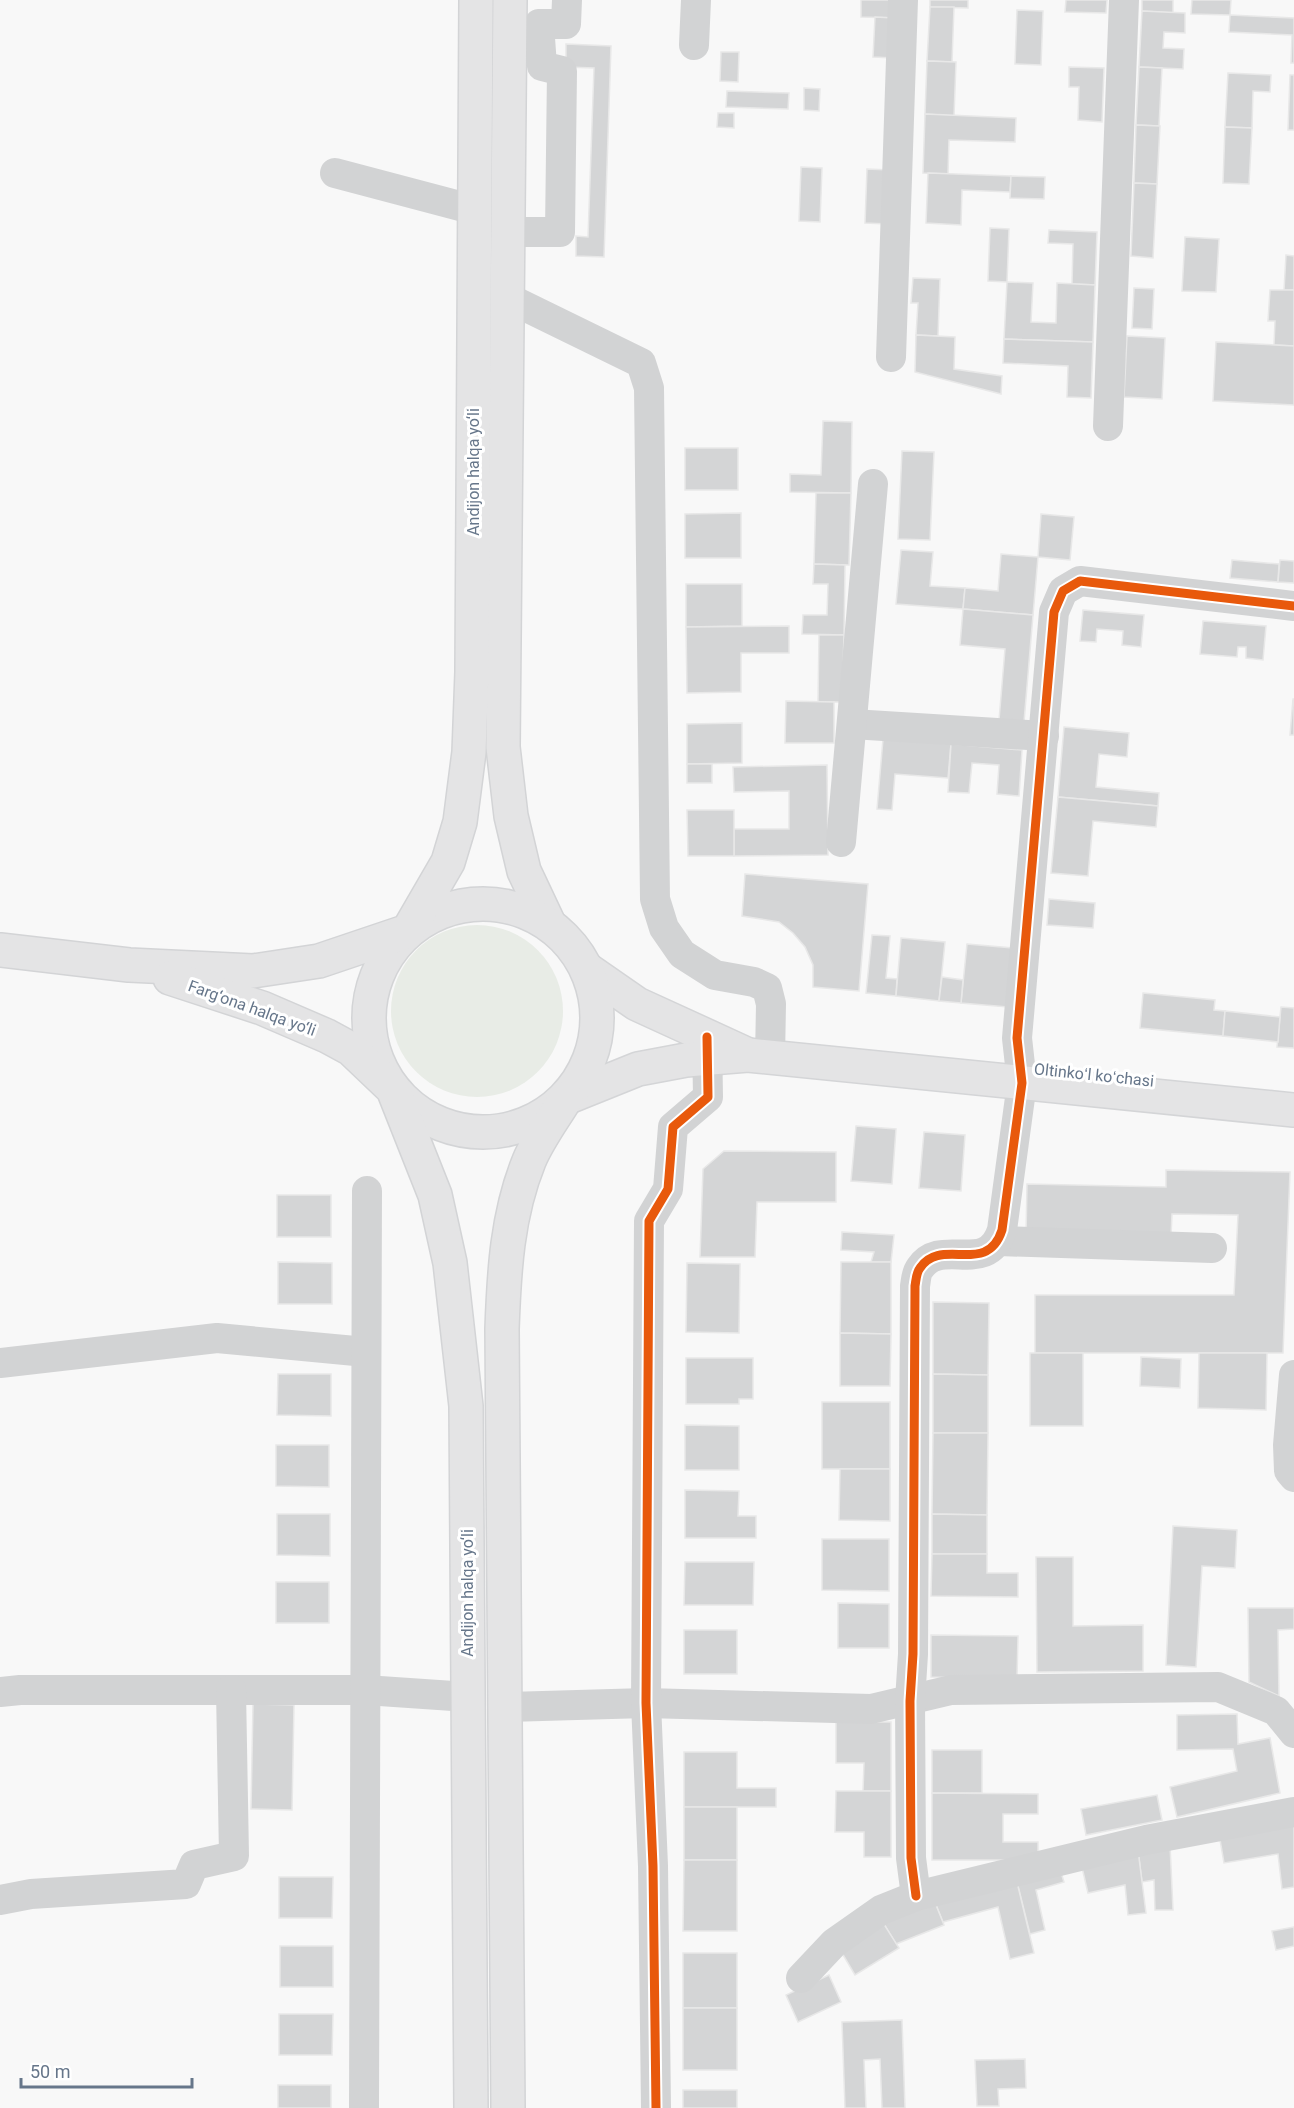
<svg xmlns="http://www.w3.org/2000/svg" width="1294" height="2108" viewBox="0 0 1294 2108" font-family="Roboto,sans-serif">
<rect width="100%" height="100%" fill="#f8f8f8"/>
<circle fill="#e8ece6" cx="477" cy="1011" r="86"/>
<g fill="#d4d5d6" stroke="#e8e8e8" stroke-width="1.5">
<polygon points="861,0 896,0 895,18 861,17"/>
<polygon points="930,0 968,0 968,8 930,7"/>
<polygon points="1066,0 1107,0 1106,13 1065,12"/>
<polygon points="1142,0 1173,0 1173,13 1142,11"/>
<polygon points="1192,0 1231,0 1230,15 1191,14"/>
<polygon points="930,7 954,7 952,62 927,61"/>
<polygon points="1017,10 1043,11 1041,65 1015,64"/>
<polygon points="1142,11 1185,13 1185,33 1164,32 1163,48 1184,49 1183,69 1139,67"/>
<polygon points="1230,15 1294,18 1294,63 1291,63 1292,35 1229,32"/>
<polygon points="875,17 895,18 894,58 873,57"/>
<polygon points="566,44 611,46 604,257 576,256 576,236 588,237 594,68 566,67"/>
<polygon points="721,52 739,52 738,82 720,81"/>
<polygon points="927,61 956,62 954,116 925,114"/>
<polygon points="1069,67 1104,68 1102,122 1078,120 1079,87 1069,87"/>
<polygon points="1139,67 1162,68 1159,126 1136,125"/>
<polygon points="1228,73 1271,75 1270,92 1253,91 1252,128 1225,127"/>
<polygon points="1290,75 1294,75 1294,130 1288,130"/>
<polygon points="804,88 820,89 819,111 804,110"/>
<polygon points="727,91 789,93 788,109 726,107"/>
<polygon points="718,113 734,113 734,128 717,127"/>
<polygon points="925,114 1016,118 1015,142 949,140 948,174 923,173"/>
<polygon points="1136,125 1160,126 1157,184 1134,183"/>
<polygon points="1225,127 1252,128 1249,184 1223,183"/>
<polygon points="801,167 822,168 820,222 799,221"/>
<polygon points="867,169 890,170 888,224 865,223"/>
<polygon points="928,173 1011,176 1010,192 962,190 961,225 926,223"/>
<polygon points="1011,176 1045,177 1044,199 1010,198"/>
<polygon points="1134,183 1157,184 1153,258 1131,256"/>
<polygon points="990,228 1009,229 1007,282 988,281"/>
<polygon points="1049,230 1097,232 1095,285 1072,284 1073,244 1048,243"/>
<polygon points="1185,237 1219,239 1216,292 1182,291"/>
<polygon points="1286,255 1294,256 1294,290 1284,290"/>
<polygon points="913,278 940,279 938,336 916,335 918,303 911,303"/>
<polygon points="1007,282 1033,283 1031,322 1056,323 1057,283 1095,285 1093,342 1004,339"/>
<polygon points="1134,288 1154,289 1152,329 1132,328"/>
<polygon points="1270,290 1294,290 1294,346 1274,345 1275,321 1268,321"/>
<polygon points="916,335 955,337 954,369 1002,376 1001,394 915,372"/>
<polygon points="1127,336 1165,338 1162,399 1124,397"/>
<polygon points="1004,339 1093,342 1091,398 1067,397 1068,366 1003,363"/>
<polygon points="1216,342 1294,346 1294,405 1213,401"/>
<polygon points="823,421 852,422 851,493 790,492 790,474 821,475"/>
<rect x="685" y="448" width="53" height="42"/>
<polygon points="902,451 934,452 930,540 898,539"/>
<polygon points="816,493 851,493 849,565 814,564"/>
<polygon points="741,513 741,558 685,558 685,514"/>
<polygon points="1041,514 1074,517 1070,560 1038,557"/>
<polygon points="901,550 933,552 930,586 965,588 963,609 896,604"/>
<polygon points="1001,554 1038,557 1033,615 963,609 965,588 998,591"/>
<polygon points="1232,560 1279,564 1278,582 1230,578"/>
<polygon points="1280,560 1294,561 1294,583 1278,582"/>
<polygon points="814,564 845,565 844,635 802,634 803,615 827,615 828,584 813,584"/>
<polygon points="686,584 742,584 742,626 686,627"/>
<polygon points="963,609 1033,615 1024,722 999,720 1005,649 960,645"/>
<polygon points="1083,610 1144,615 1141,647 1122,645 1123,631 1097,629 1096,642 1080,641"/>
<polygon points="1203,621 1266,626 1263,660 1246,658 1246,647 1238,647 1237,657 1200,654"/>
<polygon points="789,626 789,653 741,653 741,692 687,693 686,627"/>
<polygon points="819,635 844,635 842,702 818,702"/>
<polygon points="1293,699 1294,699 1294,735 1290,735"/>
<polygon points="786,701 834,702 834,743 785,743"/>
<polygon points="742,723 742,763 687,764 687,724"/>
<polygon points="1064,727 1129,733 1127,757 1099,754 1096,787 1159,793 1158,806 1058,797"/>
<polygon points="883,739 951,744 948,778 895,774 892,810 877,809"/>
<polygon points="951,744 1022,750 1019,796 997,794 999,765 972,763 969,793 948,792"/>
<rect x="687" y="764" width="25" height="19"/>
<polygon points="827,765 828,855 734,856 734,829 789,829 789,791 734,792 733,767"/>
<polygon points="1058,797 1158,806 1156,827 1093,821 1088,876 1051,873"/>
<polygon points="687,810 734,810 734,856 688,856"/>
<polygon points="745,874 868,884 859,991 813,987 813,965 805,947 793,933 779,922 742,916"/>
<polygon points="1049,899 1095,903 1093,928 1047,925"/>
<polygon points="872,935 890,936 886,978 897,979 896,996 866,993"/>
<polygon points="901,938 945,942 939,1001 896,996"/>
<polygon points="967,944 1013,948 1008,1007 961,1003"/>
<polygon points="942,977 963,980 961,1003 939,1001"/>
<polygon points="1143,993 1215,1000 1214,1010 1225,1011 1223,1036 1140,1028"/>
<polygon points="1281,1007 1294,1008 1294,1048 1277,1047"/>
<polygon points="1225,1011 1280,1017 1278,1042 1223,1036"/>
<polygon points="856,1126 896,1129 892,1184 851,1181"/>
<polygon points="924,1132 965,1135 961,1191 919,1188"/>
<polygon points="724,1151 836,1152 836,1202 757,1202 755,1257 700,1257 703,1169"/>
<polygon points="1166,1170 1290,1172 1283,1353 1035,1353 1035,1295 1234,1295 1238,1215 1172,1214 1171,1237 1026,1235 1027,1184 1166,1187"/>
<rect x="277" y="1195" width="54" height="42"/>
<polygon points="842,1232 894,1235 891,1262 871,1262 874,1252 841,1250"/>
<polygon points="278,1262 332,1263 332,1304 278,1304"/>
<polygon points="841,1262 891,1262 891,1334 840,1333"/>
<polygon points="687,1263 740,1264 739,1333 686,1332"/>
<polygon points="933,1302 989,1303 988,1375 933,1374"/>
<polygon points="840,1333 891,1334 890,1386 840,1386"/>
<rect x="1030" y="1353" width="53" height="73"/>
<polygon points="1199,1353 1267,1353 1266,1410 1198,1408"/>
<polygon points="1141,1357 1181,1359 1180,1388 1140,1386"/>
<polygon points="686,1358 753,1358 753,1399 739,1399 739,1404 686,1404"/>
<polygon points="278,1374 331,1374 331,1416 277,1415"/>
<polygon points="933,1374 988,1375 988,1433 933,1433"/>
<rect x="822" y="1402" width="68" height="67"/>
<polygon points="685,1425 739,1426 739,1470 685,1470"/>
<polygon points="933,1433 988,1433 987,1515 932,1514"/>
<polygon points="276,1445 329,1445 329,1487 276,1486"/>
<polygon points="840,1469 890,1469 890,1521 839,1520"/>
<polygon points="685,1490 739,1491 738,1516 756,1516 756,1538 685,1538"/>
<polygon points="277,1514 330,1514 330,1556 277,1555"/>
<polygon points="932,1514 987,1515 987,1554 932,1554"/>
<polygon points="1173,1526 1237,1530 1235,1568 1202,1566 1196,1667 1166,1665"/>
<polygon points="822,1539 889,1539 889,1591 822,1590"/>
<polygon points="932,1554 987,1554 987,1573 1018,1573 1018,1597 931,1596"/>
<polygon points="1036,1557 1073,1557 1073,1626 1143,1625 1143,1671 1037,1672"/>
<polygon points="685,1562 754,1562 753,1605 684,1605"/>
<rect x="276" y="1582" width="53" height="41"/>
<polygon points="838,1603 889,1604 889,1648 838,1648"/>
<polygon points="1248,1608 1294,1608 1294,1629 1278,1630 1279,1696 1249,1682"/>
<rect x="684" y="1630" width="53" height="44"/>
<polygon points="931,1635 1018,1636 1017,1678 931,1677"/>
<polygon points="253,1704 294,1705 292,1810 251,1809"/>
<polygon points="1237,1714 1238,1744 1270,1738 1280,1793 1177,1817 1170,1787 1237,1771 1233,1749 1177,1750 1177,1715"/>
<polygon points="836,1722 891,1722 891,1791 863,1791 864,1763 836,1763"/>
<rect x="932" y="1750" width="50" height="43"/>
<polygon points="684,1752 737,1752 737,1788 776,1788 776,1807 684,1807"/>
<polygon points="836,1791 891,1791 891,1857 864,1857 864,1832 835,1832"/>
<polygon points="932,1793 1038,1794 1038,1814 1003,1814 1003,1842 1038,1842 1038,1860 932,1860"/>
<polygon points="1157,1795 1162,1820 1086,1835 1081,1809"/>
<rect x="684" y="1807" width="53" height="53"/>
<polygon points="1294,1822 1294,1887 1282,1889 1278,1854 1224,1863 1219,1834"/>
<polygon points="1170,1845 1173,1910 1155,1910 1154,1880 1142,1882 1138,1850"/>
<polygon points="1138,1850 1146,1913 1128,1915 1125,1885 1088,1893 1081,1863"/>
<polygon points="684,1860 737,1860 737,1931 683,1931"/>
<polygon points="1059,1866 1064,1882 1036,1890 1045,1930 1030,1934 1016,1878"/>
<polygon points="279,1877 333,1877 332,1918 279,1918"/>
<polygon points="1016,1878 1034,1953 1010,1959 998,1907 943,1922 934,1900"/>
<polygon points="934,1900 944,1925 896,1944 882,1921"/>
<polygon points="882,1921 899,1948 855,1975 839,1948"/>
<polygon points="1294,1927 1294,1946 1276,1950 1272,1931"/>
<rect x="280" y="1946" width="53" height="41"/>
<rect x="683" y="1953" width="54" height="55"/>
<polygon points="829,1975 841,2002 798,2022 786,1995"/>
<rect x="683" y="2008" width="54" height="62"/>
<polygon points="279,2014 333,2014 332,2055 279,2055"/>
<polygon points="902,2020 905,2108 882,2108 880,2059 864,2060 866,2108 845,2108 842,2022"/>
<polygon points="1025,2059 1026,2088 998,2089 999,2106 977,2106 975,2060"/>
<rect x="278" y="2085" width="53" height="23"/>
<rect x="683" y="2090" width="54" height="18"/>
</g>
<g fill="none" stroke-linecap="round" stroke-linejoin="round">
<g stroke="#d4d5d7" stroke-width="36">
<g id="major">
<polyline points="588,970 637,1004 744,1053"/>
<polyline points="566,1098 638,1069 686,1060 748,1055 1294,1110"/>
</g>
</g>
<g stroke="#d3d4d6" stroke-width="36">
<g id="highway">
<polyline points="510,0 503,747 511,816 524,871 549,924"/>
<circle cx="483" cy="1018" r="114"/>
<polyline points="0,950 129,965 253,971 319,961 408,931 448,862 460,822 469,752 472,672 476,0"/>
<polyline points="170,978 262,1008 327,1036 351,1049 393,1089 435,1195 450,1263 466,1406 471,2108"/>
<path d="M508,2108L502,1329C504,1272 507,1215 529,1161C538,1139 554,1118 566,1098"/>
</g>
</g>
<g stroke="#d2d3d4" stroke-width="30">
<polyline points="694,45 696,0"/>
<polyline points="335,173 475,210"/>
<polyline points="507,232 560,232 562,71 542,66 539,24 566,24 567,0"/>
<polyline points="506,297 641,363 649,388 655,899 664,928 682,954 715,975 754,982 767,988 771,1004 770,1058"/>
<polyline points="891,357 903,0"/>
<polyline points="1108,426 1124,0"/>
<polyline points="852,724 1044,736"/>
<polyline points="841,842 873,484"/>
<polyline points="999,1241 1212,1248"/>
<polyline points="0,1363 217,1338 366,1352"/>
<polyline points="1294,1375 1288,1445 1289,1471 1294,1477"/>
<polyline points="0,1692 20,1690 365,1690 468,1697"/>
<polyline points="504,1707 646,1703 871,1709 951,1690 1218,1687 1276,1711 1294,1733"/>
<path d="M916,1896L911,1858L910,1701L913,1654L915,1286C916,1281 916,1273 920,1268C941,1236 987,1277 1002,1230L1022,1083L1017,1038L1054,612L1063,591L1080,581L1294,606"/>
<polyline points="0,1900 31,1894 186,1884 194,1865 234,1856 231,1690"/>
<polyline points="801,1978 834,1943 881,1910 916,1896 1146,1840 1294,1812"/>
<polyline points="364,2108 367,1191"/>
<polyline points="656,2108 653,1866 646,1703 649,1221 668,1189 673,1127 708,1097 707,1037"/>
</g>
<use href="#major" stroke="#e4e4e5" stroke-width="33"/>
<use href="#highway" stroke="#e4e4e5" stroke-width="33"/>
<g stroke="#fff" stroke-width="13">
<g id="cycleway">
<path d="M916,1896L911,1858L910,1701L913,1654L915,1286C916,1281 916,1273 920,1268C941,1236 987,1277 1002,1230L1022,1083L1017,1038L1054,612L1063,591L1080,581L1294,606"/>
<polyline points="656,2108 653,1866 646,1703 649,1221 668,1189 673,1127 708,1097 707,1037"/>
</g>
</g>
<use href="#cycleway" stroke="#e8590c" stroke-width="9"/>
</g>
<g text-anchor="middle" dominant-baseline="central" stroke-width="6" stroke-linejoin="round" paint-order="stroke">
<g font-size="16" fill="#66768a" stroke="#fff">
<text transform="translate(473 472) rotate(-90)">Andijon halqa yo‘li</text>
<text transform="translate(252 1008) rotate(20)">Farg‘ona halqa yo‘li</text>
<text transform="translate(1094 1075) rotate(6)">Oltinkoʻl koʻchasi</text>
<text transform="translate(467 1593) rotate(-90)">Andijon halqa yo‘li</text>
</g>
</g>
<path d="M21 2078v9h171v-9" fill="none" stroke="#66768a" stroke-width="3"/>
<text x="30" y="2078" font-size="18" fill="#66768a" stroke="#ffffff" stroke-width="4.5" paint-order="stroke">50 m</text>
</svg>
